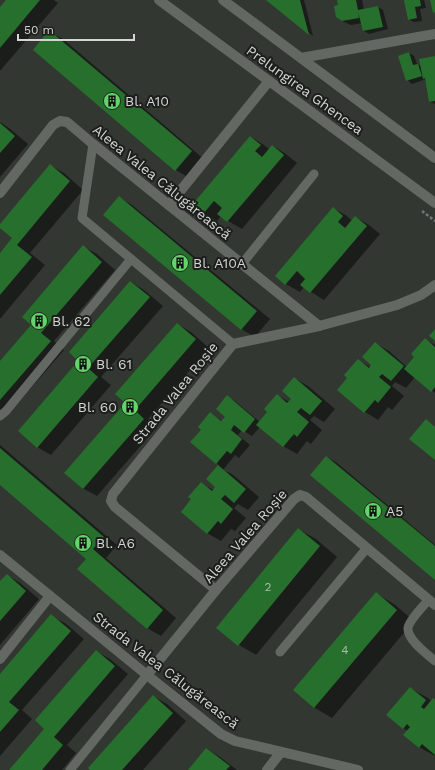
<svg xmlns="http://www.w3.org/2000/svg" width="435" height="770" viewBox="0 0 435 770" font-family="'Work Sans',sans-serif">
<rect width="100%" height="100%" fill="#323732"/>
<g fill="#0007">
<polygon points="7,0 54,0 58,3 0,71 0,8"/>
<polygon points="272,0 304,0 313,36 268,1"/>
<polygon points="338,0 362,0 364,10 378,7 383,10 388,29 369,34 364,31 362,23 351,25 342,21"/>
<polygon points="405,0 424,0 426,8 420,9 422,21 414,22 408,19"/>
<polygon points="49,32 63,39 205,160 189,178 176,170"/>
<polygon points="409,53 414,56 417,64 422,67 435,57 435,104 430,102 426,79 412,84 407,80"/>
<polygon points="0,122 9,128 28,144 0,177"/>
<polygon points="251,137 264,145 270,150 273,146 286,154 297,163 242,229 228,221 221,216 217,221 203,213"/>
<polygon points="50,165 64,173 83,190 30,253 45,265 0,319 0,254 13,238 0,227 0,226"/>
<polygon points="119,197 132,205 270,319 255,337 241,329"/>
<polygon points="333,208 347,216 352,221 355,217 369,225 380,234 324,300 311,292 304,287 300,292 286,284 276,276"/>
<polygon points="84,247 97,254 115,270 54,341 64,350 4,419 0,417 0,363 33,325"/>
<polygon points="131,282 144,290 163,306 101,377 111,385 51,455 37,447 80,361"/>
<polygon points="177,324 191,332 209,348 148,419 157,427 97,496 84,489 66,473 126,402"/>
<polygon points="425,339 435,345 435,393 415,377 406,388 395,382 392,386 404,396 392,410 388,407 378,420 365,412 349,378 358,360 370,367 373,364 375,343 389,351 407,367 416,357"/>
<polygon points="294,378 308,386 335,409 324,422 314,416 310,420 322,430 311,444 307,441 297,454 283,446 260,427 252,436 242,430 238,435 250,445 239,458 235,455 223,470 232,474 259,497 248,510 238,504 234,508 246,518 235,531 231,529 221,541 207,533 193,499 201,483 213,490 216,487 208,479 219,465 192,442 202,430 210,413 222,421 226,417 227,397 235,401 260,422 268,412 277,395 289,402 292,399"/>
<polygon points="0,445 117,545 106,558 176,618 161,636 147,628 87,559 0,483"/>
<polygon points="327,457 337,463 435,545 435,579"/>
<polygon points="298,529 316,539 337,557 256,655 239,645 218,628"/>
<polygon points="7,575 20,583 39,599 0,645 0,583"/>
<polygon points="377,594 394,604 414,621 332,718 315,708 295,690"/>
<polygon points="51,616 65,623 84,639 22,710 32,719 0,756 0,675"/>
<polygon points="96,651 110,659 128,674 67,745 76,753 62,770 10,770 45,729"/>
<polygon points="410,688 428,698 432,702 435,701 435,756 419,747 408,731 403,728"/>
<polygon points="153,696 167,704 186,721 143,770 91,770"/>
<polygon points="207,749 220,757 237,770 189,770"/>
</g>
<g fill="#276f2d">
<polygon points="6,0 40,0 0,48 0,7"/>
<polygon points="266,0 300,0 309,35"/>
<polygon points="337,0 356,0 358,10 378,6 383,27 363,31 358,12 359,18 342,21 336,17 334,6 338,5"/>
<polygon points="404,0 420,0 421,6 415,7 417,18 408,20"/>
<polygon points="430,0 435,0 435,12 433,13"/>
<polygon points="49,30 192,151 175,171 33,50"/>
<polygon points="409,52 413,65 418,64 422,76 406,81 398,56"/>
<polygon points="435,56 435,101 429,102 425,78 423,79 419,59"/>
<polygon points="0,123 15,136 0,153"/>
<polygon points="250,136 261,145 255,151 262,157 272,145 284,155 227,222 217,214 222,208 214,201 203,214 192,205"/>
<polygon points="50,164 70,181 17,245 32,257 0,295 0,253 12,238 0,228 0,224"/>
<polygon points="119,196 257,311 241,330 103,215"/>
<polygon points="333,207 343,216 338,222 345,228 355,216 367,226 310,293 300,285 305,279 297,271 285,285 275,276"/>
<polygon points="83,245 102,262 41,333 51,341 0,400 0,361 31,325 22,317"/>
<polygon points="130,281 150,297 88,368 98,377 37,448 18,431 78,361 69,352"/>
<polygon points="177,323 196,339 135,410 144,419 83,489 64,473 125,403 115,394"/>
<polygon points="435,329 435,341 429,336"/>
<polygon points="425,338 435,347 435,387 431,392 404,369 414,357 411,354"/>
<polygon points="375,342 404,366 391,381 382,374 379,377 391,387 378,403 375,400 364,413 337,390 347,378 344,375 358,359 369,368 371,365 362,357"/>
<polygon points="294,377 322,401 310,415 301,408 297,412 309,422 297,437 294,434 283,447 256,425 267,412 264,409 277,394 287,403 291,399 282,391"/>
<polygon points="227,395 255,419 244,433 234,425 231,430 242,439 231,454 227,451 216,464 190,442 201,430 198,427 210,412 221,421 225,417 216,409"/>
<polygon points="426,419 435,427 435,460 409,439"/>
<polygon points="0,448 104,537 93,549 163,610 147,629 77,569 86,559 0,485"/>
<polygon points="326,456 435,546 435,580 310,475"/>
<polygon points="218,465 246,489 234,503 225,495 221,499 233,509 221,524 218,521 207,534 181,512 191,499 188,497 201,482 212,491 215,487 206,479"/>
<polygon points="298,528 320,546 238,646 216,628"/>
<polygon points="7,574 26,591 0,621 0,581"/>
<polygon points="376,592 397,610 314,708 293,690"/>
<polygon points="51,614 71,631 9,702 19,710 0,732 0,674"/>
<polygon points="96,650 115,666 54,737 63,745 42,770 9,770 44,729 35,720"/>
<polygon points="410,687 426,700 421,707 424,709 433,698 435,700 435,755 422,744 419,748 403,735 410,727 407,724 403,729 386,715"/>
<polygon points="153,695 173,713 122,770 90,770 88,768"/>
<polygon points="206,748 230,766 226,770 188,770"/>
</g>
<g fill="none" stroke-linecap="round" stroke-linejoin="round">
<polyline stroke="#727672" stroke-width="2.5" stroke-dasharray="3 2" stroke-linecap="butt" points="422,211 435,221"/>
<g stroke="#636863" stroke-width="9">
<polyline points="93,144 82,218 233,344"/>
<polyline points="242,264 314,174"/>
<polyline points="0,416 6,411 131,259"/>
<path d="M428,600C424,606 409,620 408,628C407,640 427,654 435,661"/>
<polyline points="280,652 367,548"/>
<polyline points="70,770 147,675"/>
</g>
<g stroke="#636863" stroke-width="10">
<polyline points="301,58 435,34"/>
<polyline points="0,193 53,125 60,121 67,122 93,144 319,326"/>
<polyline points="169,205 269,81"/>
<polyline points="0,555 147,675 221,734 235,741 358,770"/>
<polyline points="216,590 115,507 111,501 113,494 233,344 319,326 397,305 421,295 435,285"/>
<polyline points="0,659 50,596"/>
<polyline points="147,675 216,590 294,499 300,495 306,497 435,605"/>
<polyline points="267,770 281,752"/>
</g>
<g stroke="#636863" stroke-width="10">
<polyline points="159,0 435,203"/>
<polyline points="223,0 435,158"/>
</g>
</g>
<defs>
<g id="building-disc" transform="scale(0.9)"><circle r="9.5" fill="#62d469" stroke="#1c1e1c"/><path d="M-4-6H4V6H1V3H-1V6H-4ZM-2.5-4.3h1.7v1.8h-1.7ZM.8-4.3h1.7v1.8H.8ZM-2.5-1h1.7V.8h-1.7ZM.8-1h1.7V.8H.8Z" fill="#111"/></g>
</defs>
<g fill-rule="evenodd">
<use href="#building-disc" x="112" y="101"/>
<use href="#building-disc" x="180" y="263"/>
<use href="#building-disc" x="39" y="321"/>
<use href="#building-disc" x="83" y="364"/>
<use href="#building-disc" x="130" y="407"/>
<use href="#building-disc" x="373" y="511"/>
<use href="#building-disc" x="83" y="543"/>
</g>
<g text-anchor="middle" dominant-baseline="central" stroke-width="4" stroke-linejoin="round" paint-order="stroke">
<g font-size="12" fill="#a8bcaa">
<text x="268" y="587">2</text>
<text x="345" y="650">4</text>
</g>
<g font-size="14" fill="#d3d6d3" stroke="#1c1e1c">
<text transform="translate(305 90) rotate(36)">Prelungirea Ghencea</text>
<text transform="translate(162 182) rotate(39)">Aleea Valea Călugărească</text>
<text transform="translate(175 393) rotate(-51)">Strada Valea Roșie</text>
<text transform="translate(245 536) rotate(-49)">Aleea Valea Roșie</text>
<text transform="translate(166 670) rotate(38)">Strada Valea Călugărească</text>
</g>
<g font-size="14" fill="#d3d6d3" stroke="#1c1e1c" text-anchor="start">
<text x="125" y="101">Bl. A10</text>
<text x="193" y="263">Bl. A10A</text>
<text x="52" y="321">Bl. 62</text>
<text x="96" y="364">Bl. 61</text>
<text x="117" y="407" text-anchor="end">Bl. 60</text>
<text x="386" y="511">A5</text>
<text x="96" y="543">Bl. A6</text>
</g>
</g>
<path d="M18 34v6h116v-6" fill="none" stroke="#d3d6d3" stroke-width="2"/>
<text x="24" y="34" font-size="12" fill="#d3d6d3" stroke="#1c1e1c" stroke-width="3" paint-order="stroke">50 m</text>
</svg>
